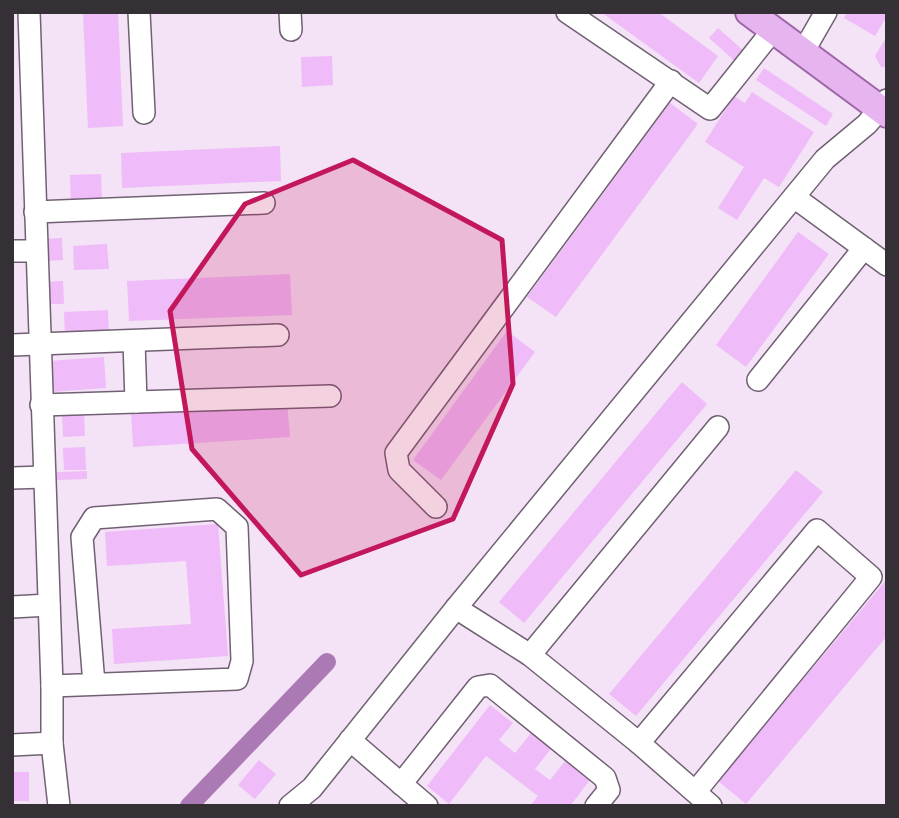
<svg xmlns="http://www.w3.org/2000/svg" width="899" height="818" viewBox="0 0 899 818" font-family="'Exo 2',sans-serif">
<rect width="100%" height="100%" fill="#f4e3f6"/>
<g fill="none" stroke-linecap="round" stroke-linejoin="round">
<polyline stroke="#ab79b3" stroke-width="18" points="189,806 327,662"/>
</g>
<g fill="#efbbf8">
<polygon points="83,12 118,12 123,126 88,128"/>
<polygon points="601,12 658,12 718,56 699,83"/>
<polygon points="847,12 887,12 887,16 875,36 844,18"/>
<polygon points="718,28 745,52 736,62 709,38"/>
<polygon points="887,36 887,67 881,67 875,56"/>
<polygon points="332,56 333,85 302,87 301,57"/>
<polygon points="764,68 833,114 826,126 756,80"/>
<polygon points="752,92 814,132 779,187 764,178 737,220 718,208 744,167 705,142 734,96 745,103"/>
<polygon points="670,103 698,124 556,317 527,297"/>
<polygon points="280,146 281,181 122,188 121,153"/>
<polygon points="101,174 102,203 71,205 70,175"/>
<polygon points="798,232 829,254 746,367 716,345"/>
<polygon points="62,238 63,260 43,261 42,239"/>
<polygon points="107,244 109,269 74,270 73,246"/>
<polygon points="290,274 292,315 129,321 127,281"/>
<polygon points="63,281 64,304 45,304 44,282"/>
<polygon points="108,310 109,334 65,336 64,312"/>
<polygon points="507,331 535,352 441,480 413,460"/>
<polygon points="104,357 106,388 51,392 49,361"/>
<polygon points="682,382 707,404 524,623 499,602"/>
<polygon points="287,401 290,437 133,447 131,412"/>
<polygon points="84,413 85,436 63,437 62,414"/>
<polygon points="85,447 86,470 64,470 63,448"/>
<polygon points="796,470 823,492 636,716 609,694"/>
<polygon points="87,471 87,479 57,480 56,472"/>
<polygon points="218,524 228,656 114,664 112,629 191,624 186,561 107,566 105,532"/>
<polygon points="887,579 887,636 746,804 718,781"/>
<polygon points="490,705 513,723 499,740 515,753 531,733 551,749 535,769 550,780 565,761 590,780 570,806 530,806 538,796 486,756 449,804 427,786"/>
<polygon points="259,760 276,774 255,799 238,785"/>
<rect x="12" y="772" width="17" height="29"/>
</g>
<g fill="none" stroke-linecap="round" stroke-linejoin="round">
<g stroke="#706172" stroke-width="24">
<g id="minor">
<polyline points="139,12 144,113"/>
<polyline points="290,12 291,30"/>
<polyline points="567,12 710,109 773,30"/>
<polyline points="803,52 826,12"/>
<polyline points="794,197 887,265"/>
<polyline points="35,212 264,203"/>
<polyline points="12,251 36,251"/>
<polyline points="134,341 136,402"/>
<polyline points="12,345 278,335"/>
<polyline points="758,380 864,248"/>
<polyline points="41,405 330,396"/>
<polyline points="12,478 44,477"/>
<polyline points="436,507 399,470 396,453 671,81"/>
<polyline points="12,607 49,605"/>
<polyline points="456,608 530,655 639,743 711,806"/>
<polyline points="530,655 718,427"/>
<polyline points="52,686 237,679 242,661 237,527 217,509 94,518 82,537 94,684"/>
<polyline points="350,740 427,806"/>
<polyline points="52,743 59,806"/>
<polyline points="639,743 817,530 871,577 696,791"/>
<polyline points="12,745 52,743 52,686 29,12"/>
<polyline points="401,784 478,687 490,685 605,778 609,790 596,806"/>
<polyline points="290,806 312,788 456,608 825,159 867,124 887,100"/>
</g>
</g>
<g stroke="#9e66a8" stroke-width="30">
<polyline id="major" points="749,12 887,114"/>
</g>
<use href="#minor" stroke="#fff" stroke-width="21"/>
<use href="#major" stroke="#e6b5ef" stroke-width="26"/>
</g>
<path fill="#c2185b" fill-opacity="0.2" stroke="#c2185b" stroke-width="5" stroke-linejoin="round" d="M353,160L502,240L513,384L453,519L301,575L192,449L170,311L245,204Z"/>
<rect width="899" height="818" fill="none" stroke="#352f36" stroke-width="28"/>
</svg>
